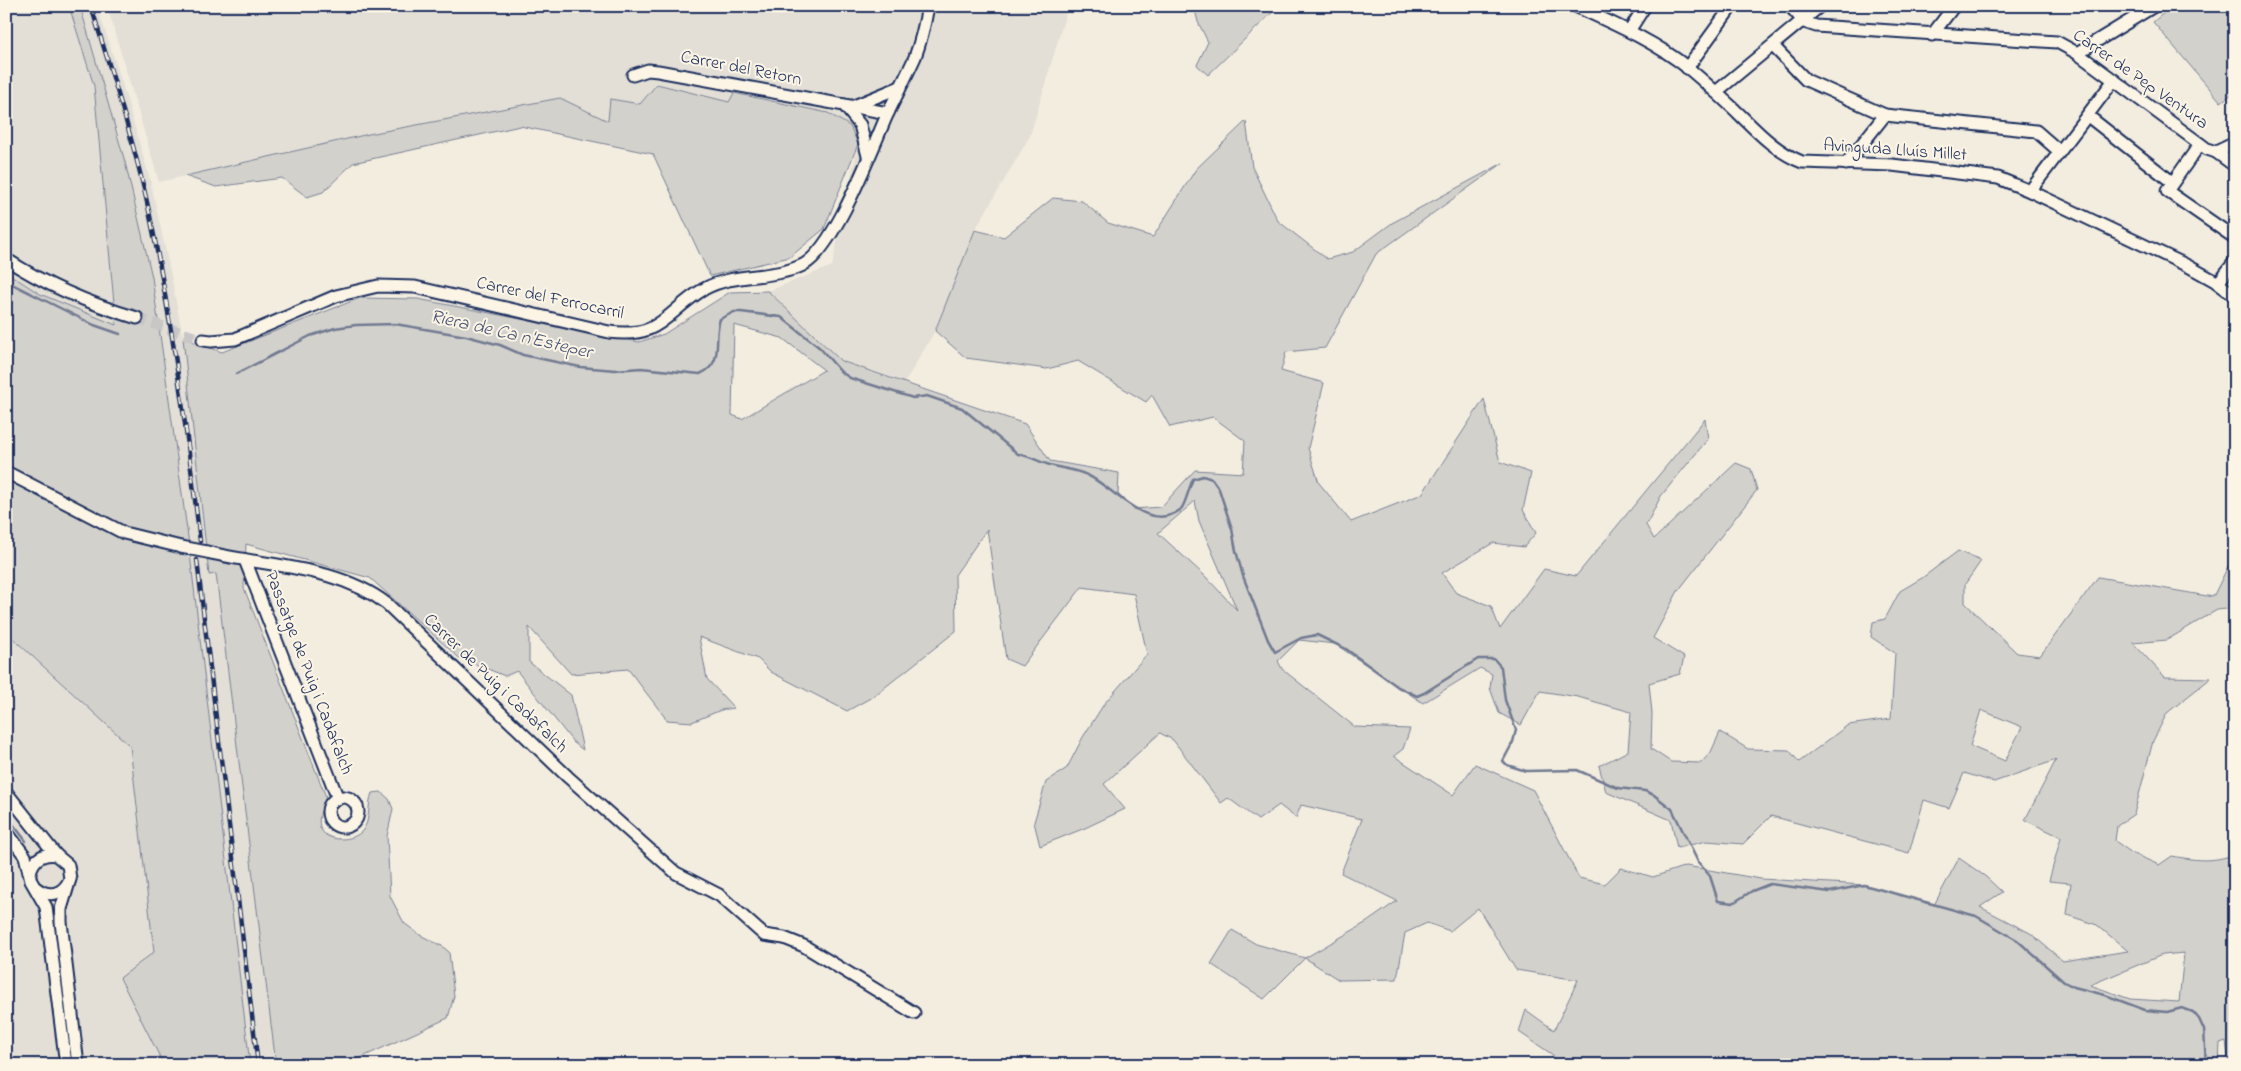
<svg xmlns="http://www.w3.org/2000/svg" width="2241" height="1071" viewBox="0 0 2241 1071" font-family="'Indie Flower',sans-serif">
<rect width="100%" height="100%" fill="#f3ede0"/>
<filter id="ink" filterUnits="userSpaceOnUse"><feTurbulence type="fractalNoise" baseFrequency=".02" numOctaves="2"/><feDisplacementMap in="SourceGraphic" scale="10" xChannelSelector="R" yChannelSelector="G"/><feConvolveMatrix kernelMatrix="1 2 1 2 8 2 1 2 1" color-interpolation-filters="sRGB"/></filter>
<g filter="url(#ink)">
<g fill="#e3dfd6">
<polygon points="6,6 69,6 94,86 116,326 40,294 6,272"/>
<polygon points="80,6 97,6 120,76 151,183 172,280 183,338 209,575 216,574 276,1065 250,1065 188,537 152,277 125,162"/>
<polygon points="107,6 1068,6 1030,136 975,230 935,331 905,382 841,361 768,291 832,266 858,144 729,102 657,84 641,104 608,121 560,98 369,134 159,182"/>
<polygon points="6,632 130,746 154,952 164,1065 6,1065"/>
</g>
<g fill="#d3d1cc" stroke="#778095" fill-rule="evenodd">
<polygon points="69,6 80,6 125,162 152,277 188,537 250,1065 164,1065 120,978 154,952 130,746 6,632 6,272 40,294 116,325 94,86"/>
<polygon points="1194,6 1279,6 1208,75 1197,65 1208,42 1198,22"/>
<polygon points="2172,6 2235,6 2235,92 2221,102 2153,22"/>
<polygon points="657,84 729,102 734,93 828,113 850,126 858,144 824,229 790,257 710,276 653,154 520,126 353,163 323,192 307,197 282,178 216,187 185,176 369,134 560,98 608,121 610,99 640,104"/>
<path d="M1246,121L1252,167L1278,221L1327,259L1353,252L1392,223L1503,163L1376,254L1325,348L1286,352L1281,371L1324,383L1308,448L1319,483L1351,522L1422,494L1484,399L1500,462L1531,473L1523,510L1536,533L1524,547L1493,543L1442,573L1456,593L1491,606L1500,629L1544,569L1576,576L1705,419L1708,439L1661,496L1646,525L1654,539L1736,463L1751,469L1757,490L1678,591L1653,638L1684,657L1680,674L1649,683L1652,713L1651,749L1671,762L1701,763L1711,752L1720,732L1748,749L1789,750L1799,762L1848,725L1891,719L1895,653L1871,637L1873,622L1885,619L1900,591L1922,578L1958,551L1981,561L1965,584V603L2017,653L2040,656L2098,577L2213,597L2235,552V608L2217,610L2167,640L2133,643L2165,677L2211,678L2167,713L2153,741L2134,814L2117,826L2115,841L2132,853L2159,865L2172,856C2194,860 2213,863 2235,854V1065H2229L2226,1041L2220,1043L2219,1065H1554L1553,1055L1519,1032L1526,1010L1554,1030L1578,980L1516,970L1478,908L1450,931L1427,923L1405,933L1397,979L1339,980L1305,958L1264,999L1211,964L1232,930L1256,944L1305,958L1367,922L1397,901L1341,873L1362,819L1301,805L1296,818L1279,805L1258,820L1228,798L1221,803L1173,740L1160,733L1104,784L1125,809L1085,828L1040,846L1034,822L1046,782L1067,768L1083,737L1104,704L1147,654L1134,594L1082,587L1022,666L1006,659L987,529L955,575L956,631L874,696L847,711L771,672L758,659L699,637L707,679L734,708L721,710L692,722L667,720L628,669L571,674L529,627V662L571,695L583,750L573,742L517,671L505,676L458,657L370,578L246,544L244,588L326,797C323,807 317,817 320,827C325,843 354,842 363,830C371,819 367,805 372,793L381,792L389,799L393,809L387,836L390,896L404,923L420,935L442,946L449,952L454,996L448,1018L345,1065H276L216,574L209,575L183,338L222,352L360,298L418,299L639,342L664,334L730,292L768,291L841,361L1025,424L1050,461L1119,473L1118,494L1133,509L1161,507L1195,470L1243,473L1245,441L1213,417L1170,427L1152,395L1146,402L1078,361L1047,369L966,358L935,331L975,230L1004,237L1053,198L1082,201L1108,223L1153,237L1196,169ZM734,325L782,338L824,370L742,419L732,415ZM1195,501L1199,521L1237,610L1205,576L1158,533ZM1299,640L1335,644L1423,703L1480,668L1492,674L1490,688L1499,713L1521,725L1540,691L1578,697L1631,712L1628,751L1599,766L1606,792L1671,820L1677,848L1707,841L1743,844L1771,816L1909,853L1924,800L1949,808L1964,773L1994,782L2056,760L2025,820L2061,837L2049,881L2071,883L2067,915L2097,925L2128,951L2063,961L2030,933L1980,907L2002,892L1986,877L1959,858L1934,905L1865,885L1761,879L1686,866L1653,877L1621,868L1605,884L1579,878L1533,790L1475,764L1453,795L1394,756L1403,749L1410,729L1355,727L1282,669L1278,661ZM1981,710L2022,727L2005,761L1970,746ZM2184,953L2179,1002L2130,999L2090,985L2162,955Z"/>
</g>
<g fill="none" stroke-linecap="round" stroke-linejoin="round">
<g stroke="#707a91" stroke-width="2.5">
<polyline points="6,281 94,325 120,334"/>
<path d="M236,374L310,336L335,328L356,325L395,324L466,336L500,345L523,355L580,367L615,370L641,368L700,374C725,364 713,339 720,319L734,312H741L781,317L820,348L841,372L850,378L913,398L927,396L962,408L1018,454C1030,456 1039,462 1050,465C1063,469 1075,469 1087,475C1114,487 1147,534 1180,510C1185,507 1189,487 1193,479L1203,476L1212,479L1219,489L1232,529L1236,551L1243,576L1268,640L1275,652L1301,638L1317,635L1346,649L1398,687L1417,696L1424,693L1478,659H1494L1501,667L1505,700L1516,730L1513,742L1503,761L1507,765L1526,771L1577,770L1618,788L1645,791L1654,795L1672,809L1698,862L1710,876L1718,901L1733,903L1752,891L1770,884L1830,892L1864,885L1976,916L2017,940L2064,982L2074,987L2105,995L2145,1010L2167,1012L2182,1008L2193,1012L2199,1019L2204,1030L2206,1065"/>
<polyline points="6,815 26,841"/>
</g>
<polyline stroke="#c8c7c6" stroke-width="11" stroke-dasharray="11 5.5" stroke-linecap="butt" points="137,318 203,340"/>
<g stroke="#1b2f5e" stroke-width="15">
<g id="minor">
<path d="M1575,6C1614,24 1654,41 1688,68C1704,81 1719,95 1734,109C1755,129 1774,151 1802,162L1892,165L1998,178L2030,191L2188,266L2215,281L2235,296"/>
<polyline points="1790,6 1804,22 1816,26 2057,42 2077,53 2207,149 2216,152 2235,143"/>
<polyline points="1629,31 1645,6"/>
<polyline points="1932,35 1954,6"/>
<polyline points="1773,46 1806,80 1885,115 2036,131 2059,151"/>
<polyline points="2077,53 2154,6"/>
<polyline points="1687,68 1732,6"/>
<polyline points="633,75 648,70 658,71 888,113"/>
<polyline points="1716,92 1820,6"/>
<polyline points="844,105 860,125 868,156"/>
<polyline points="854,106 900,87"/>
<polyline points="2088,116 2172,182"/>
<polyline points="2200,144 2167,191 2235,238"/>
<polyline points="2216,152 2235,166"/>
<polyline points="1846,164 1885,115"/>
<polyline points="2030,191 2114,80"/>
<path d="M6,259C47,286 90,304 137,318"/>
<polyline points="2218,283 2235,261"/>
<path d="M203,340L211,341L235,339L336,296L378,286L415,287L609,332C662,339 665,312 704,289C735,272 772,280 803,265C835,248 871,151 887,115C896,96 906,77 915,57C921,41 925,23 928,6"/>
<polyline points="6,472 124,533 181,547"/>
<path d="M207,552C267,567 336,565 387,604L568,777L676,873L719,895L764,935L784,938L804,946L914,1013"/>
<polyline points="245,560 338,799"/>
<polyline points="6,792 56,855"/>
<circle cx="343" cy="812" r="15"/>
<polyline points="6,831 25,856 31,881 46,907 66,1065"/>
<path d="M30,873C33,859 43,853 56,855L68,865L70,879C63,895 49,898 36,888"/>
<polyline points="70,879 61,909 61,922 78,1065"/>
</g>
</g>
<use href="#minor" stroke="#fcf5e5" stroke-width="11"/>
<g stroke="#1b2f5e" stroke-width="4.5">
<g id="rail">
<path d="M91,6C112,74 134,142 149,211C172,320 187,431 200,541"/>
<polyline points="197,560 258,1065"/>
</g>
</g>
<use href="#rail" stroke="#fcf5e5" stroke-width="2.5" stroke-dasharray="8" stroke-linecap="butt"/>
<g stroke="#1b2f5e" stroke-width="15" stroke-linecap="butt">
<polyline id="minor-bridge" points="181,547 207,552"/>
</g>
<use href="#minor-bridge" stroke="#fcf5e5" stroke-width="11"/>
</g>
</g>
<g text-anchor="middle" dominant-baseline="central" stroke-width="4" stroke-linejoin="round" paint-order="stroke">
<g font-size="18" fill="#1b2f5e" stroke="#fcf5e5">
<text transform="translate(741 69) rotate(11)">Carrer del Retorn</text>
<text transform="translate(2140 80) rotate(35)">Carrer de Pep Ventura</text>
<text transform="translate(1895 151) rotate(4)">Avinguda Lluís Millet</text>
<text transform="translate(550 299) rotate(12)">Carrer del Ferrocarril</text>
<text transform="translate(308 673) rotate(69)">Passatge de Puig i Cadafalch</text>
<text transform="translate(495 684) rotate(44)">Carrer de Puig i Cadafalch</text>
</g>
<g font-size="19" font-style="italic" fill="#465478" stroke="#fcf5e5">
<text transform="translate(511 335) rotate(13)">Riera de Ca n'Esteper</text>
</g>
</g>
<rect width="2241" height="1071" fill="none" stroke="#fcf5e5" stroke-width="25"/>
<rect x="12" y="12" width="2216" height="1046" fill="none" stroke="#1b2f5e" stroke-width="2" filter="url(#ink)"/>
</svg>
